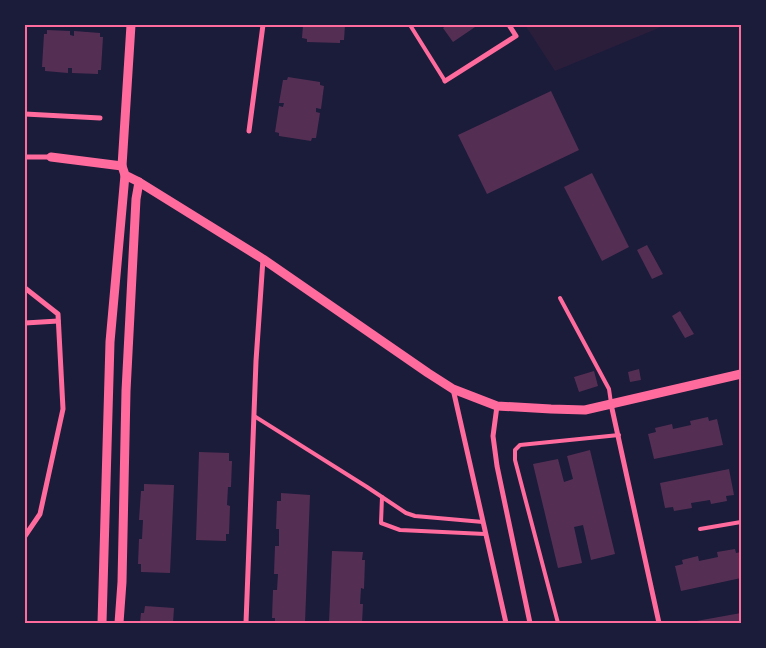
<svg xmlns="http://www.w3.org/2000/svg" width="766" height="648" viewBox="0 0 766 648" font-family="'Fira Sans Condensed',sans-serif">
<rect width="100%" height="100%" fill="#1b1b3a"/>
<polygon fill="#2a1e3b" points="525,25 666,25 555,71"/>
<g fill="#542f53">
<polygon points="303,25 345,25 344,40 340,40 340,43 307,42 307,39 302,38"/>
<polygon points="447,25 478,25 453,42 443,28"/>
<polygon points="47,30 70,31 70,35 74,36 74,31 100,33 100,37 103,37 101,70 98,70 98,74 72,73 72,68 68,68 68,73 45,71 45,67 42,67 44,34 47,34"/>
<polygon points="288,77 320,82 320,85 324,86 321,109 316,108 316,112 320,113 316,138 312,138 311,141 279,136 279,133 275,132 279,106 283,107 284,103 279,103 283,80 287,80"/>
<polygon points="551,91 579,150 487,194 458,135"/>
<polygon points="592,173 629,247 602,261 564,187"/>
<polygon points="647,245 663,274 652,279 637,250"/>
<polygon points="680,311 694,334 685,338 672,316"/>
<polygon points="639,369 641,380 630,382 628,372"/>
<polygon points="594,371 598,386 579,392 574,377"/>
<polygon points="708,417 709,421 717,419 723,445 654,459 648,434 656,432 655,428 672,424 673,429 691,425 690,421"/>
<polygon points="590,450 615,554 591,560 583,525 574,527 582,563 558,568 533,464 558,459 564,482 573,479 567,456"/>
<polygon points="199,452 229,453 229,461 232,461 231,487 228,487 227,505 230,506 229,534 226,534 226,541 196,540"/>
<polygon points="729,469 734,495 726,496 727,501 711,504 710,500 691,503 692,508 674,511 673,507 665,508 660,483"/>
<polygon points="144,484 174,485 170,573 141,572 141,564 138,564 139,539 142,539 143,520 139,520 141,491 144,491"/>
<polygon points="281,493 310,495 305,623 275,623 275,618 272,618 273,590 277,590 278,574 274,574 275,546 279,546 279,529 276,529 277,501 281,501"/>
<polygon points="735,549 736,553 741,552 741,578 681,591 675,566 683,564 682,560 698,556 699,561 718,557 717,552"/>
<polygon points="332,551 363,552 362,560 365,560 364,589 361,588 360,604 363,604 362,623 329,623"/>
<polygon points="145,606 174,608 173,623 140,623 141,613 144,613"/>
<polygon points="741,613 741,623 691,623 691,622"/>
</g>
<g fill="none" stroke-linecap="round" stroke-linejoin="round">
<g stroke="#ff6b9d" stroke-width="4">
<polyline points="410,25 445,81"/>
<polyline points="560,298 609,389 611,403"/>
<polyline points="254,416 367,487 406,513 415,516 483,522"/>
<polyline points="382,497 381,523 400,530 485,534"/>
<polyline points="700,529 741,522"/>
<polyline points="558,623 515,460 515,450 520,445 619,435"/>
</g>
<g stroke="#ff6b9d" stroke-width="5">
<polyline points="445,81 516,36 509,25"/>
<polyline points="25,114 100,118"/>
<polyline points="249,131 263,25"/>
<polyline points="25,157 51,157"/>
<polyline points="25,288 58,314 63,409 40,514 25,536"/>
<polyline points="25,323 58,321"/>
<polyline points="453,389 506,623"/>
<polyline points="611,404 659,623"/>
<polyline points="497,406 493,436 497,466 530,623"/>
<polyline points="246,623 256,361 263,259"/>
</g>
<g stroke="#ff6b9d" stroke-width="9">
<polyline points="51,157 122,166 125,175 139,182 263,259 428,373 453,389 497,406 551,409 585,410 741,374"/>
<polyline points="122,166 131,25"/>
<polyline points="102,623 110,342 125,175"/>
<polyline points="119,623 122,582 126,391 136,199 139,182"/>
</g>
</g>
<rect width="766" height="648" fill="none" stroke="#1b1b3a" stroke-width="52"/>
<rect x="26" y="26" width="714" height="596" fill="none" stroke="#ff6b9d" stroke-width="2"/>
</svg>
